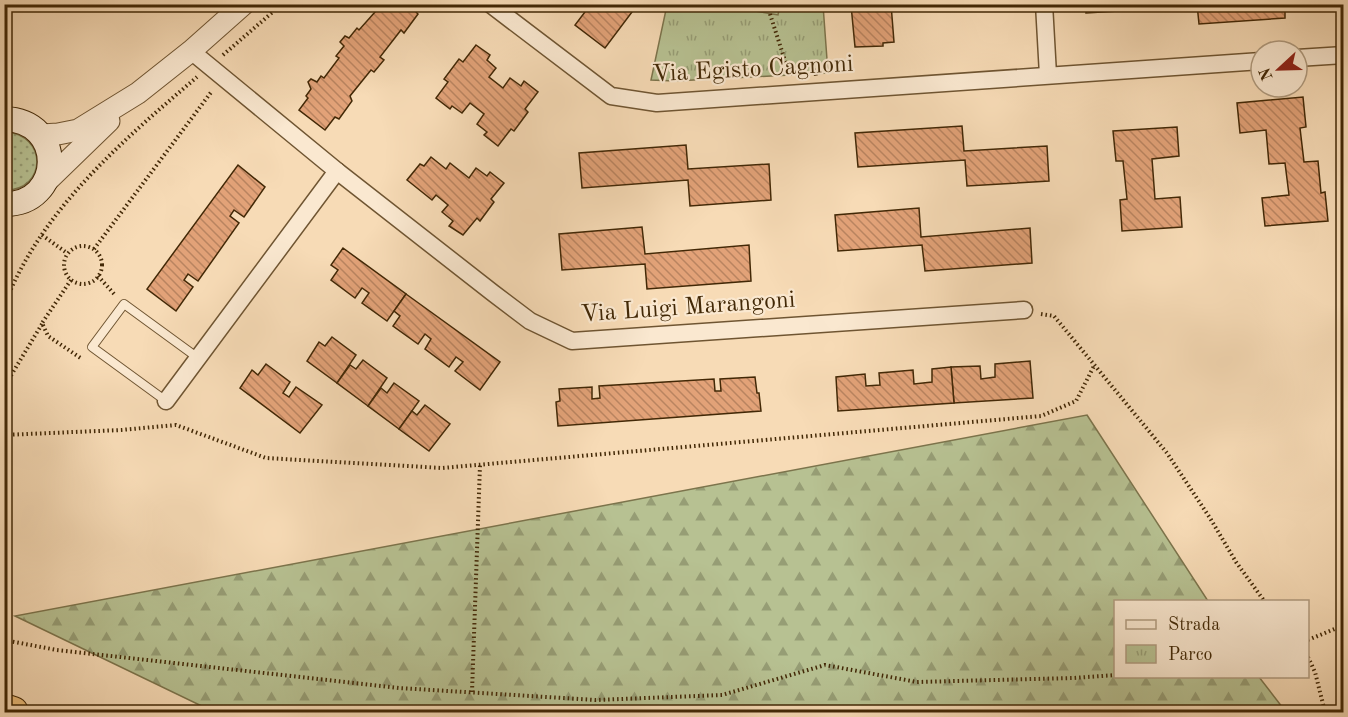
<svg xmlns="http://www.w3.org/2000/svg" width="1348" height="717" viewBox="0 0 1348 717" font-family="'Old Standard TT',serif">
<defs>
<pattern id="grass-dots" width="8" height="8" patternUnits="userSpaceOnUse" patternTransform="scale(1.5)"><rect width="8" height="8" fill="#b7c192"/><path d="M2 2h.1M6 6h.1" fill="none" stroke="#969d75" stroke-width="1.8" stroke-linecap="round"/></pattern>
<pattern id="forest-firs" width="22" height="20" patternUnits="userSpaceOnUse" patternTransform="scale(1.5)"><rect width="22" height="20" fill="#b7c192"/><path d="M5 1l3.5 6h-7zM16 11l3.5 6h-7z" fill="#969d75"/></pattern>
<pattern id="park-tufts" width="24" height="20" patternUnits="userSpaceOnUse" patternTransform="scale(1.5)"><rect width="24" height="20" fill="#b7c192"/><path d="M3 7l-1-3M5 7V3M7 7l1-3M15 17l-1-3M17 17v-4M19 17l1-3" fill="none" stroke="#969d75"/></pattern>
<pattern id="building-back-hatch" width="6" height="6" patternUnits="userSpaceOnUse" patternTransform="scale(1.5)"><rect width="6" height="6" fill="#e2a278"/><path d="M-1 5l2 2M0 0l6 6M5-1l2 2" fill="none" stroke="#b98460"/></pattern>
</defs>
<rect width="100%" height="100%" fill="#f7dbb6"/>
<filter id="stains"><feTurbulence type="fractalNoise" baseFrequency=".00333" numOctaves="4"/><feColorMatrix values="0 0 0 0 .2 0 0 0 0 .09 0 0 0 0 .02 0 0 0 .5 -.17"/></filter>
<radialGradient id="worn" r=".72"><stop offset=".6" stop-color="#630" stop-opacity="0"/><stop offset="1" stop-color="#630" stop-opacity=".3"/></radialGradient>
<path fill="url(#grass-dots)" stroke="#7c744c" stroke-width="1.5" d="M5,132C48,134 47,191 5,190Z"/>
<polygon fill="url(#forest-firs)" stroke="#7c744c" stroke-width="1.5" points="1087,415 1208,601 1116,602 1116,676 1259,677 1286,712 214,712 15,616"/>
<polygon fill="url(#park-tufts)" stroke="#7c744c" stroke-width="1.5" points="667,5 823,5 828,73 675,81 651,80"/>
<polygon fill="#b7c192" stroke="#7c744c" stroke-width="1.5" points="720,5 780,4 780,5 778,15"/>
<g fill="url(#building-back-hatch)" stroke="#422806" stroke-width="1.5">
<polygon points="375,4 420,4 415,11 418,14 404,33 401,30 380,57 384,60 374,72 371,70 350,96 352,101 339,119 335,117 325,130 299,110 308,98 306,96 311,89 308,82 311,79 317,82 321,76 324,78 339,58 336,56 344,46 340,42 345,36 349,38 357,28 359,30 375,12 371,8"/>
<polygon points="591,4 638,4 605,48 575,25"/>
<polygon points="847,4 891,4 894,42 883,43 883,46 855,47 851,5"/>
<polygon points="1086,4 1117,4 1118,11 1086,13"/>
<polygon points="1197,4 1344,4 1344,6 1285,11 1285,18 1199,24"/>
<polygon points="476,45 490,55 487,60 496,68 489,77 503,88 510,78 521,86 524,81 538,92 525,109 528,112 514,131 511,129 498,146 484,135 487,132 477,124 484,114 470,103 462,113 452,106 450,109 436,98 448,82 444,79 459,59 463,62"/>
<polygon points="1303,97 1306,127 1300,128 1304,162 1318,161 1321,193 1325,192 1328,221 1265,226 1262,198 1289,195 1285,163 1269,164 1266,130 1240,133 1237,103"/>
<polygon points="962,126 964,151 1047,146 1049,181 967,186 965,160 858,167 855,133"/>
<polygon points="1177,127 1179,156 1152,159 1155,199 1180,197 1182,227 1122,231 1120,200 1127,199 1123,161 1116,161 1113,131"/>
<polygon points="686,145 688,169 769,164 771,200 690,206 688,180 582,188 579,153"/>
<polygon points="431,157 446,169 450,163 469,178 476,168 487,176 490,172 504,183 491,199 494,202 480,221 477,218 463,235 449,226 453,221 442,212 448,205 436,195 432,200 407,180 420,164 424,166"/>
<polygon points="238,165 265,187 244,217 234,210 230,216 239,223 198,281 188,274 184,280 193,287 176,311 147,289"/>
<polygon points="919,208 921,237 1030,228 1032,263 925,271 922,245 838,251 835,215"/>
<polygon points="642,227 645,254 749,245 751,281 647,289 645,264 562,270 559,234"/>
<polygon points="343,248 406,294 387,321 362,303 369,293 362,288 355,298 331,280 338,270 331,265"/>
<polygon points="406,294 500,362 480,390 455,371 463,362 456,357 449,367 425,349 431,339 425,334 418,344 393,326 400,316 394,311"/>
<polygon points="332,337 356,355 337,383 307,361 319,342 325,346"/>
<polygon points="363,360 387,378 368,406 337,383 350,365 356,369"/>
<polygon points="1030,361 1033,398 954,403 951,367 980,366 981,379 995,377 995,364"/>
<polygon points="266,364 290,382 283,393 289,397 296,387 322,405 300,433 240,388 252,370 258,375"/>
<polygon points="951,367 954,403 838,411 836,377 865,374 866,386 880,385 879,373 913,370 914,384 932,382 932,369"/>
<polygon points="755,377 757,393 759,393 761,411 558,426 556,402 560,401 559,389 592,387 592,399 600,398 599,386 714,379 715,391 721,391 720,379"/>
<polygon points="394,383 419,401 399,429 368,406 381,388 387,393"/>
<polygon points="425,405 450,424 429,451 399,429 412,411 417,415"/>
</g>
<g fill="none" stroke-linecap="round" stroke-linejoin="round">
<g stroke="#6f5532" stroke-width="10">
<polyline id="service" points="166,401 92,347 124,304 198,358"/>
</g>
<g stroke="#6f5532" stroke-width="19">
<g id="minor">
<polyline points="490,4 611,96 657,103 1261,61"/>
<polyline points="1044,4 1048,75"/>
<polyline points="191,51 337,171 493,293 530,321 572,341 1024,310"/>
<polyline points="1297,58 1344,55"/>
<polyline points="166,401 337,171"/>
</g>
</g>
<g stroke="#6f5532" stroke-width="23">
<g id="tertiary">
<polyline points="42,135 58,134 78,130 138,93 191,51 244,4"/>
<polyline points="44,184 109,121"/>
</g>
</g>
<g stroke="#422806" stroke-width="26">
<path id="secondary" d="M4,119C66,120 64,205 4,204"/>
</g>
<g stroke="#422806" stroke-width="32">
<polyline id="motorway" points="4,709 13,712"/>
</g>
<g stroke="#422806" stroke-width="4" stroke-dasharray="1.5 3" stroke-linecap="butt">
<polyline points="770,14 788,70 815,70 816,76"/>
<polyline points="223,55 282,4"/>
<polyline points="42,235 67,253"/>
<circle cx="83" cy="265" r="19"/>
<polyline points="94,249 212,91"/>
<polyline points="98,276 115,295"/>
<polyline points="71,280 42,323 48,336 82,359"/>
<path d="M4,306C40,211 121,142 197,77"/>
<polyline points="1041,314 1054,316 1167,453 1210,518 1236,562 1265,602"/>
<polyline points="4,387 42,324"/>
<polyline points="4,435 121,430 176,425 266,458 442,468 1041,416 1076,401 1094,366"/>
<polyline points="4,640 57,650 399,688 596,700 722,695 825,665 917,682 1073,678 1116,675"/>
<polyline points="1308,640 1344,625"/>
<polyline points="1308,657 1315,672 1325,712"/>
<polyline points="472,692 480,465"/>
</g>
<use href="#service" stroke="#fae8d0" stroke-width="8"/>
<use href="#minor" stroke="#fae8d0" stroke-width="16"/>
<use href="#tertiary" stroke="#fae8d0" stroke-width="21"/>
<use href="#secondary" stroke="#fae8d0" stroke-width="24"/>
<use href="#motorway" stroke="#ecbe7b" stroke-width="30"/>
</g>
<g text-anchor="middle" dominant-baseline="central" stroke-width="4.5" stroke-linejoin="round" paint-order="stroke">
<g font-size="24" fill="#422806" stroke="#fae8d0">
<text transform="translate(753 70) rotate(-3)">Via Egisto Cagnoni</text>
<text transform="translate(688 308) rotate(-4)">Via Luigi Marangoni</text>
</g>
</g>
<rect width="1348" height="717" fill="none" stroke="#f7dbb6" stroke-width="24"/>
<rect x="6" y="6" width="1336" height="705" fill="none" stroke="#422806" stroke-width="3"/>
<rect x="12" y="12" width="1324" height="693" fill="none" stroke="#422806" stroke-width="1.5"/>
<rect x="1114" y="600" width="195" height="78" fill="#fae8d0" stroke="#b09b7f" stroke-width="1.5"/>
<rect x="1126" y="620" width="30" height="9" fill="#fae8d0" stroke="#b09b7f" stroke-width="1.5"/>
<text x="1168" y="630" font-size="18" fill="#422806">Strada</text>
<rect x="1126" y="645" width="30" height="18" fill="url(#park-tufts)" stroke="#b09b7f" stroke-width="1.5"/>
<text x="1168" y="660" font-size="18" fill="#422806">Parco</text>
<g transform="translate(1279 69) rotate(248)"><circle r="28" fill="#fae8d0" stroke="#b09b7f" stroke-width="1.5"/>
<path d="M0-4.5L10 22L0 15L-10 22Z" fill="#8f2418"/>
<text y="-9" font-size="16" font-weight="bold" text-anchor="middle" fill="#422806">N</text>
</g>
<rect width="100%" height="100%" filter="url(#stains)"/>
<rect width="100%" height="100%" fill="url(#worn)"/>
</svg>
